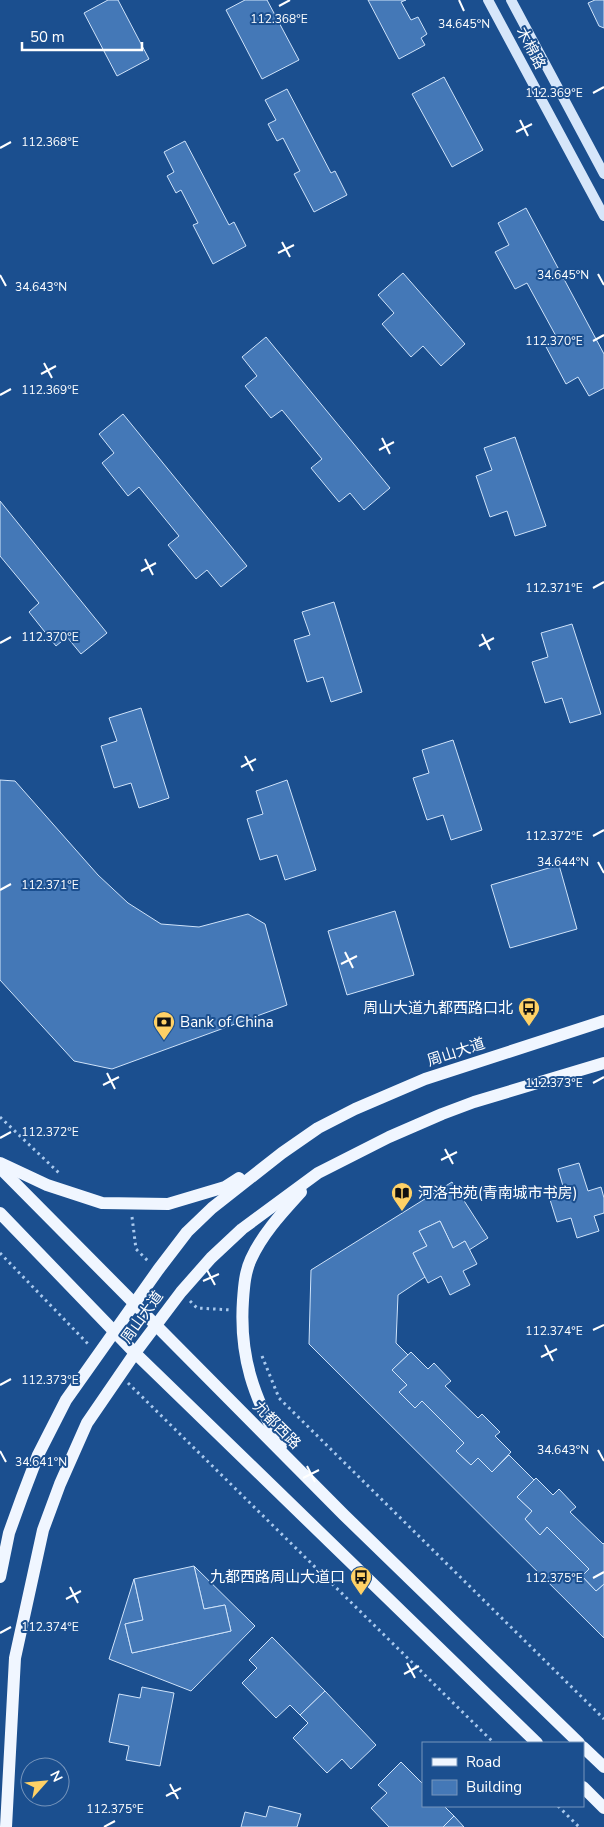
<svg xmlns="http://www.w3.org/2000/svg" width="604" height="1827" viewBox="0 0 604 1827" font-family="'Nunito Sans','Noto Sans SC',sans-serif">
<rect width="100%" height="100%" fill="#1b4f8f"/>
<g fill="#4478b7" stroke="#cfe3fa">
<polygon points="108,0 118,0 149,59 117,76 84,13"/>
<polygon points="245,0 267,0 299,60 262,79 226,10"/>
<polygon points="368,0 406,0 401,2 411,20 418,17 427,34 421,38 425,45 399,59"/>
<polygon points="595,0 604,0 604,28 599,26 588,3"/>
<polygon points="444,77 483,150 452,167 412,94"/>
<polygon points="287,89 331,173 335,171 347,195 314,212 294,174 300,171 283,138 277,141 268,124 276,120 265,100"/>
<polygon points="185,141 229,225 234,222 246,246 213,264 193,225 198,223 181,190 176,193 167,176 174,172 164,152"/>
<polygon points="526,208 604,354 604,388 589,396 578,377 566,384 545,345 557,338 527,283 515,289 495,252 509,245 498,223"/>
<polygon points="403,273 465,344 441,366 423,346 411,357 382,324 394,313 378,295"/>
<polygon points="266,337 390,488 364,510 350,493 339,502 311,468 322,459 282,410 271,418 245,386 257,376 242,357"/>
<polygon points="123,414 247,566 221,587 207,570 196,579 168,545 179,536 139,487 128,496 102,463 114,453 99,434"/>
<polygon points="515,437 546,526 515,536 507,511 490,517 476,476 492,470 484,448"/>
<polygon points="0,501 107,633 81,654 67,637 56,646 29,612 39,603 0,556"/>
<polygon points="334,602 362,692 331,702 323,677 307,682 294,640 310,635 302,612"/>
<polygon points="572,624 601,714 570,723 562,698 545,703 532,662 548,657 541,633"/>
<polygon points="141,708 169,798 139,808 131,783 114,788 101,746 117,741 109,718"/>
<polygon points="453,740 482,830 451,840 443,815 427,820 413,778 429,773 422,750"/>
<polygon points="0,780 15,781 98,875 128,903 161,924 199,927 248,914 265,924 287,1005 112,1069 74,1061 0,980"/>
<polygon points="287,780 316,870 285,880 277,855 260,860 247,819 263,814 256,791"/>
<polygon points="559,865 577,929 510,948 491,885"/>
<polygon points="395,911 414,975 347,995 328,931"/>
<polygon points="579,1163 588,1191 601,1187 604,1198 604,1213 594,1216 599,1231 577,1238 571,1218 557,1222 547,1190 563,1186 558,1169"/>
<polygon points="452,1182 488,1238 469,1250 465,1241 453,1248 440,1221 419,1231 427,1246 413,1253 425,1277 398,1295 396,1343 408,1355 392,1370 407,1385 399,1392 415,1408 422,1401 464,1443 456,1451 471,1465 478,1458 492,1472 509,1455 534,1480 517,1497 532,1511 525,1519 540,1535 547,1527 589,1569 582,1576 596,1591 604,1584 604,1638 309,1344 311,1270"/>
<polygon points="440,1221 453,1248 465,1241 477,1264 463,1271 470,1285 450,1295 441,1276 428,1283 413,1253 427,1246 419,1231"/>
<polygon points="411,1352 428,1369 434,1363 451,1381 445,1386 478,1418 482,1414 500,1432 495,1436 511,1452 492,1472 478,1458 471,1465 456,1451 464,1443 422,1401 415,1408 399,1392 407,1385 392,1370"/>
<polygon points="536,1478 553,1495 559,1489 576,1507 570,1512 603,1544 604,1543 604,1584 596,1591 582,1576 589,1569 547,1527 540,1535 525,1519 532,1511 517,1497"/>
<polygon points="194,1566 255,1626 191,1691 109,1659 134,1579 143,1620 125,1624 132,1653 231,1631 225,1605 204,1609"/>
<polygon points="194,1566 204,1609 225,1605 231,1631 132,1653 125,1624 143,1620 134,1579"/>
<polygon points="272,1637 325,1691 300,1715 290,1705 276,1718 242,1683 257,1668 249,1660"/>
<polygon points="142,1687 174,1693 160,1766 126,1760 129,1746 109,1742 119,1694 140,1698"/>
<polygon points="325,1691 376,1745 351,1769 342,1759 327,1773 293,1738 308,1723 300,1715"/>
<polygon points="401,1762 423,1784 423,1806 444,1806 454,1816 443,1827 389,1827 371,1808 387,1793 378,1785"/>
<polygon points="269,1806 301,1814 297,1827 241,1827 245,1812 266,1817"/>
<polygon points="454,1816 464,1827 443,1827"/>
</g>
<g fill="none" stroke-linecap="round" stroke-linejoin="round">
<g stroke="#a9c9ee" stroke-width="3" stroke-dasharray="2.5 4" stroke-linecap="butt">
<polyline points="0,1117 59,1173"/>
<polyline points="132,1217 136,1249 149,1262"/>
<polyline points="0,1253 90,1346"/>
<polyline points="190,1301 197,1308 231,1310"/>
<polyline points="262,1356 279,1398 604,1719"/>
<polyline points="128,1383 494,1743"/>
<polyline points="558,1806 579,1827"/>
</g>
<g stroke="#d6e6fa" stroke-width="10">
<polyline points="488,0 604,216"/>
<polyline points="511,0 604,174"/>
</g>
<g stroke="#f0f6ff" stroke-width="12">
<polyline points="0,1163 47,1185 102,1203 168,1204 225,1187 239,1178"/>
<polyline points="0,1168 344,1515 579,1743"/>
<polyline points="0,1213 135,1353 537,1743"/>
<path d="M281,1446C254,1397 239,1357 243,1300C244,1286 245,1272 251,1259C263,1233 282,1213 301,1192"/>
<polyline points="0,1577 9,1533 22,1497 38,1455 66,1400 158,1270 187,1232 212,1208 282,1153 318,1128 355,1109 425,1079 604,1021"/>
<polyline points="583,1747 604,1767"/>
<polyline points="583,1787 604,1808"/>
<polyline points="6,1827 15,1658 43,1530 60,1484 87,1423 135,1353 181,1292 211,1258 242,1229 318,1173 389,1137 442,1114 474,1102 604,1063"/>
</g>
</g>
<path fill="none" stroke="#fff" stroke-width="2" d="M459,0L464,11M279,6L290,0M593,93L604,87M520,120L528,136M516,132L532,124M0,148L11,142M282,242L290,257M278,253L294,245M598,274L604,285M0,275L6,286M593,341L604,335M44,363L52,378M41,374L56,366M0,395L11,389M382,438L390,454M379,450L394,442M145,559L153,575M141,571L156,563M593,588L604,582M482,634L490,650M0,643L11,637M479,646L494,638M245,756L253,771M241,767L256,759M593,836L604,830M598,862L604,873M0,890L11,884M345,952L353,968M341,964L357,956M107,1073L115,1089M593,1083L604,1077M103,1085L119,1077M0,1138L11,1132M445,1149L453,1164M441,1160L457,1152M207,1270L215,1285M203,1281L219,1274M593,1330L604,1325M545,1345L553,1361M541,1357L557,1349M0,1385L11,1379M598,1450L604,1461M0,1451L6,1462M307,1466L315,1482M303,1478L319,1470M593,1578L604,1572M70,1587L78,1603M66,1599L81,1591M0,1633L11,1627M407,1663L415,1678M404,1674L419,1666M170,1784L178,1799M166,1796L181,1788M104,1827L115,1821"/>
<defs>
<g id="bus-pin" transform="scale(1.125)"><path d="M0 17L-7.5 6A9.5 9.5 0 1 1 7.5 6Z" fill="#ffd166" stroke="#1b4f8f"/><path d="M-5-6H5V4H4V6H2V4H-2V6H-4V4H-5ZM-3.5-4V0h7V-4ZM-3.5 1.2v1.5H-2V1.2ZM2 1.2v1.5H3.5V1.2Z" fill="#111"/></g>
<g id="bank-pin" transform="scale(1.125)"><path d="M0 17L-7.5 6A9.5 9.5 0 1 1 7.5 6Z" fill="#ffd166" stroke="#1b4f8f"/><path d="M-6-4H6V4H-6ZM0-2.3a2.3 2.3 0 1 0 0 4.6a2.3 2.3 0 1 0 0-4.6Z" fill="#111"/></g>
<g id="library-pin" transform="scale(1.125)"><path d="M0 17L-7.5 6A9.5 9.5 0 1 1 7.5 6Z" fill="#ffd166" stroke="#1b4f8f"/><path d="M-6-4Q-3-5.5-.7-3.5V5Q-3 3-6 4ZM6-4Q3-5.5 .7-3.5V5Q3 3 6 4Z" fill="#111"/></g>
</defs>
<g fill-rule="evenodd">
<use href="#bus-pin" x="529" y="1008"/>
<use href="#bank-pin" x="164" y="1022"/>
<use href="#library-pin" x="402" y="1193"/>
<use href="#bus-pin" x="361" y="1577"/>
</g>
<g text-anchor="middle" dominant-baseline="central" stroke-width="4" stroke-linejoin="round" paint-order="stroke">
<g font-size="15" fill="#fff" stroke="#1b4f8f">
<text transform="translate(531 48) rotate(62)">木棉路</text>
<text transform="translate(456 1052) rotate(-18)">周山大道</text>
<text transform="translate(142 1317) rotate(-54)">周山大道</text>
<text transform="translate(277 1425) rotate(45)">九都西路</text>
</g>
<g font-size="15" fill="#fff" stroke="#1b4f8f" text-anchor="end">
<text x="513" y="1008">周山大道九都西路口北</text>
<text x="180" y="1022" text-anchor="start">Bank of China</text>
<text x="418" y="1193" text-anchor="start">河洛书苑(青南城市书房)</text>
<text x="345" y="1577">九都西路周山大道口</text>
</g>
</g>
<g font-size="12" text-anchor="middle" fill="#fff" stroke="#1b4f8f" stroke-width="4" stroke-linejoin="round" paint-order="stroke">
<text x="279" y="23">112.368°E</text>
<text x="464" y="28">34.645°N</text>
<text x="554" y="97">112.369°E</text>
<text x="50" y="146">112.368°E</text>
<text x="563" y="279">34.645°N</text>
<text x="41" y="291">34.643°N</text>
<text x="554" y="345">112.370°E</text>
<text x="50" y="394">112.369°E</text>
<text x="554" y="592">112.371°E</text>
<text x="50" y="641">112.370°E</text>
<text x="554" y="840">112.372°E</text>
<text x="563" y="866">34.644°N</text>
<text x="50" y="889">112.371°E</text>
<text x="554" y="1087">112.373°E</text>
<text x="50" y="1136">112.372°E</text>
<text x="554" y="1335">112.374°E</text>
<text x="50" y="1384">112.373°E</text>
<text x="563" y="1454">34.643°N</text>
<text x="41" y="1466">34.641°N</text>
<text x="554" y="1582">112.375°E</text>
<text x="50" y="1631">112.374°E</text>
<text x="115" y="1813">112.375°E</text>
</g>
<rect x="422" y="1742" width="162" height="65" fill="#1b4f8f" stroke="#7695bc"/>
<rect x="432" y="1758" width="25" height="8" fill="#f0f6ff" stroke="#7695bc"/>
<text x="466" y="1767" font-size="15" fill="#ffffff">Road</text>
<rect x="432" y="1780" width="25" height="15" fill="#4478b7" stroke="#7695bc"/>
<text x="466" y="1792" font-size="15" fill="#ffffff">Building</text>
<g transform="translate(45 1782) rotate(63)"><circle r="24" fill="#1b4f8f" stroke="#7695bc"/>
<path d="M0-4L9 19L0 12L-9 19Z" fill="#ffd166"/>
<text y="-8" font-size="14" font-weight="bold" text-anchor="middle" fill="#ffffff">N</text>
</g>
<path d="M22 42v8h120v-8" fill="none" stroke="#ffffff" stroke-width="2.5"/>
<text x="30" y="42" font-size="15" fill="#ffffff" stroke="#1b4f8f" stroke-width="4" paint-order="stroke">50 m</text>
</svg>
